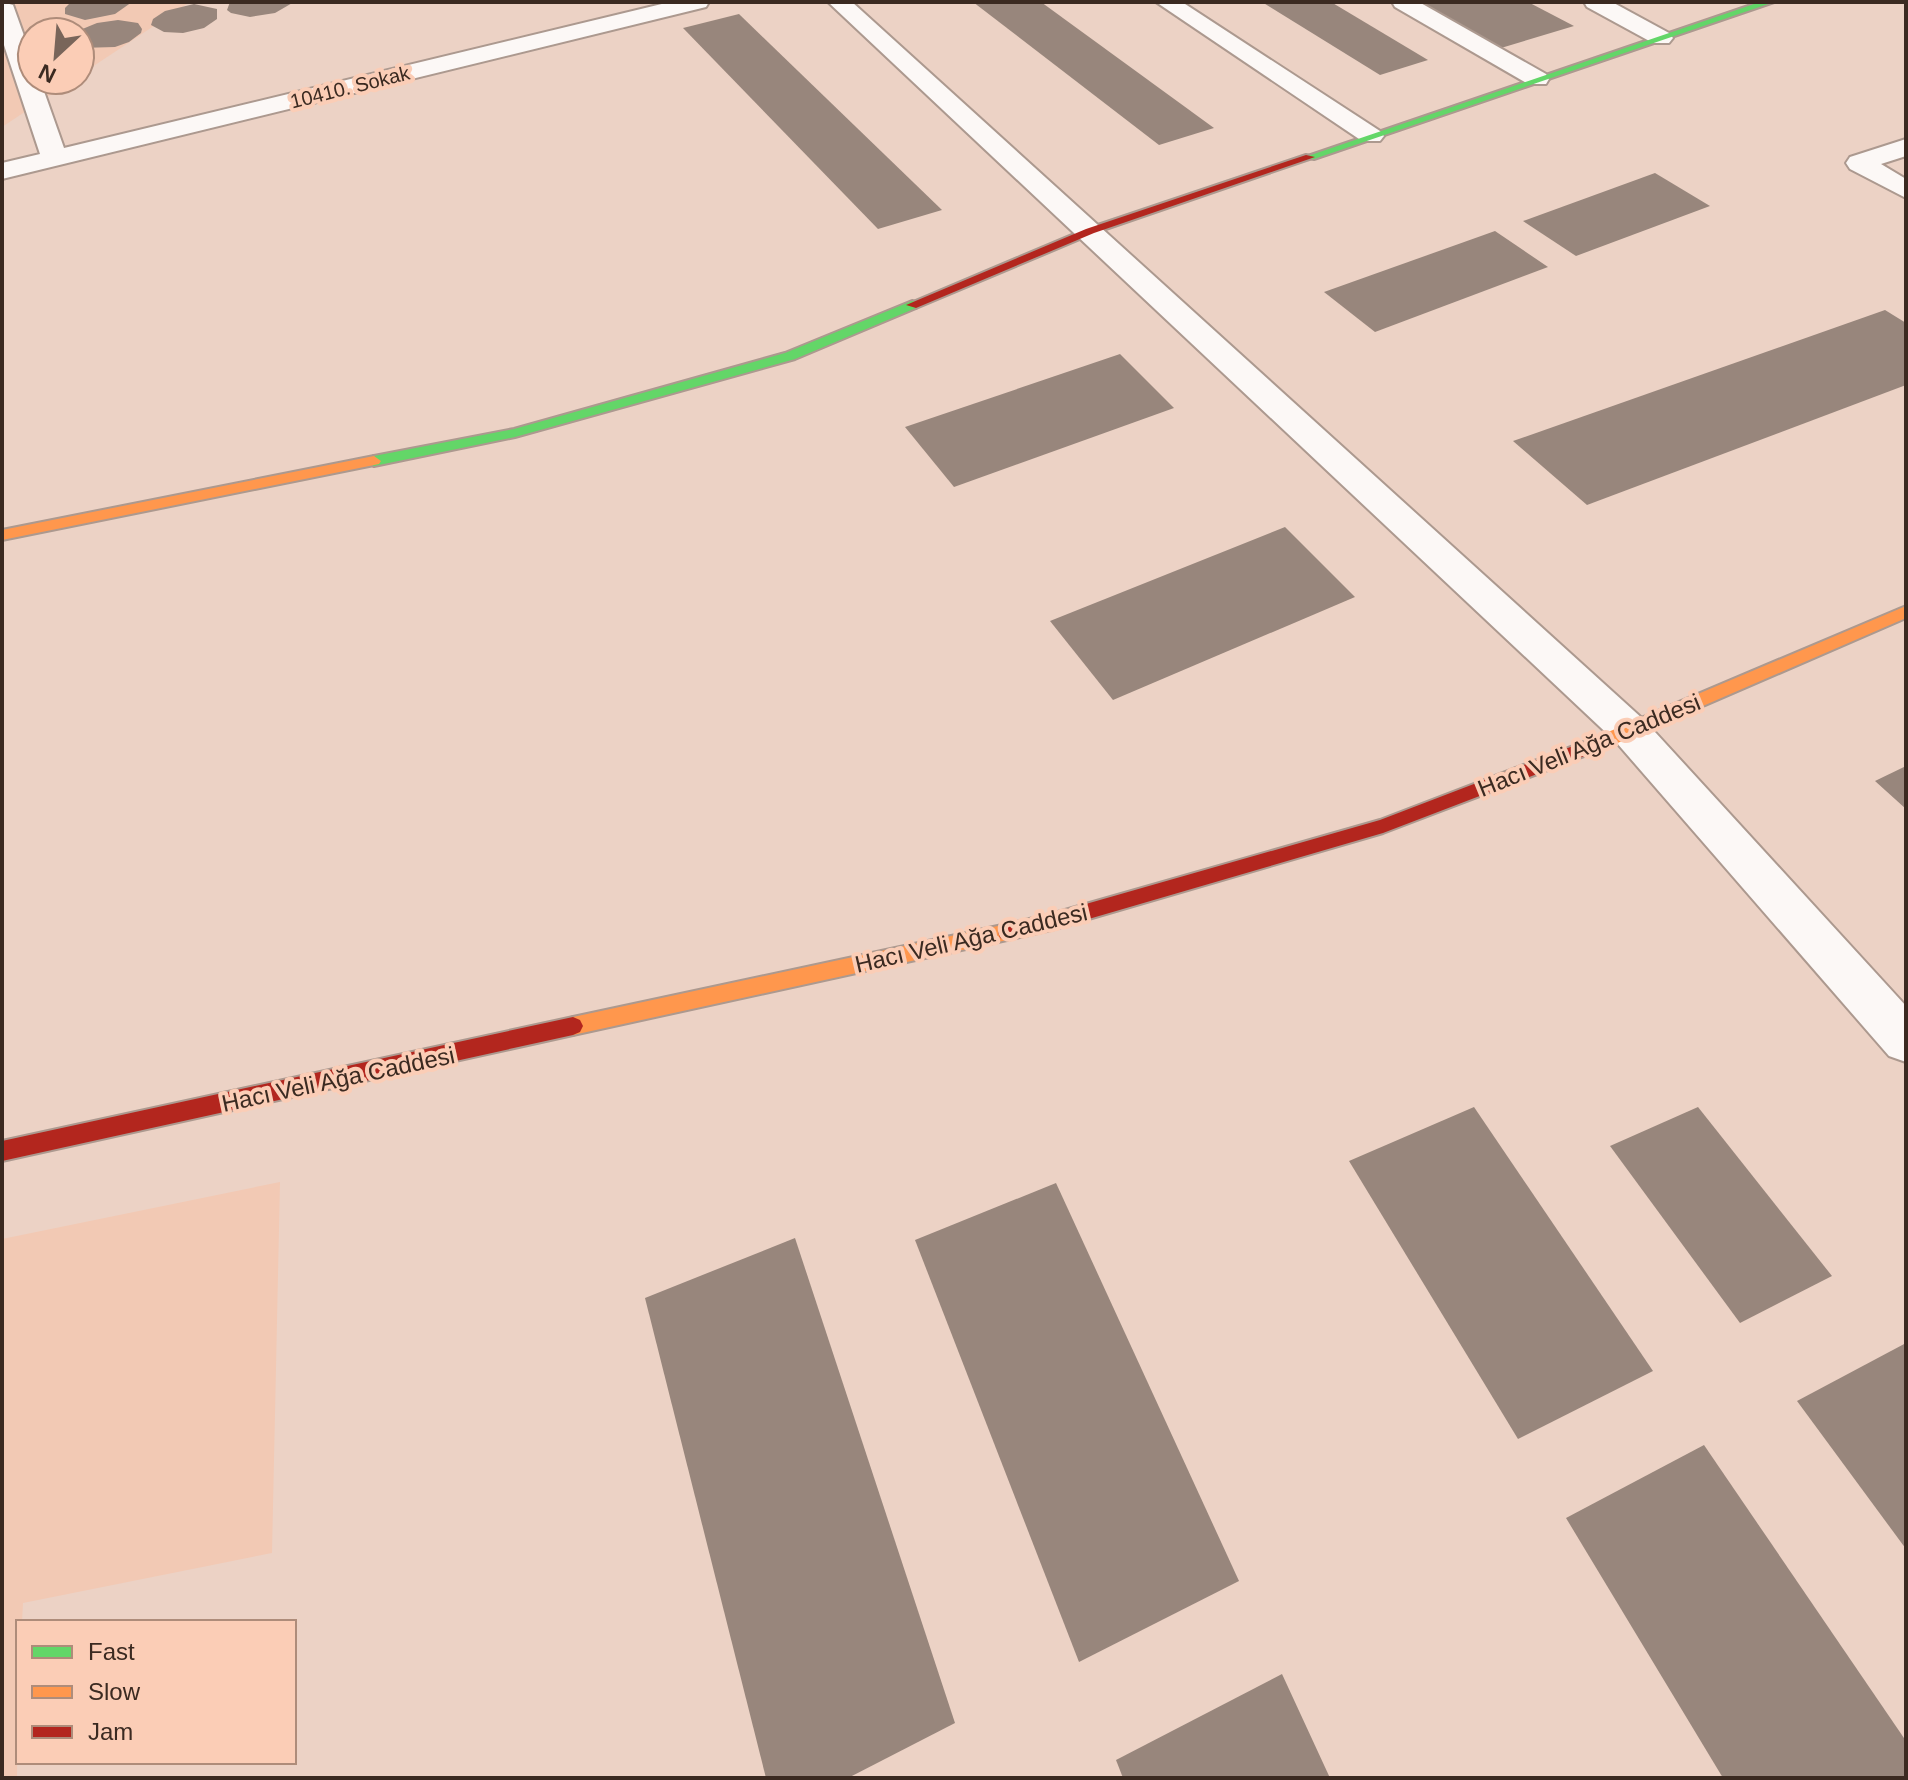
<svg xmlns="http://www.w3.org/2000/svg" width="1908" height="1780" viewBox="0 0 1908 1780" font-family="Arial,sans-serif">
<rect width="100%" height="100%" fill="#ecd2c5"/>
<g fill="#f2c9b4">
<polygon points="2,2 190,2 80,75 80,32 32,32 32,80 73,80 2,127"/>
<polygon points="280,1182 272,1553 23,1603 22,1622 18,1622 17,1778 2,1778 2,1239"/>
</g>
<g fill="#98867c">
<polygon points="71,2 132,2 115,14 85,20 65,14 65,8"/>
<polygon points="230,2 294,2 275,13 250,17 231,13 227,10"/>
<polygon points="973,2 1041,2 1214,128 1159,145"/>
<polygon points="1262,2 1331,2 1428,60 1380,75"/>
<polygon points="1419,2 1528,2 1574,26 1501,48"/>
<polygon points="194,4 217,9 217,19 204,28 183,33 164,32 151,25 153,19 165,11"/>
<polygon points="739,14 942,210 878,229 683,28"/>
<polygon points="118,20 138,23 142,29 141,33 129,42 115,47 80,48 80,30 97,23"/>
<polygon points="1655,173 1710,206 1576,256 1523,221"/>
<polygon points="1495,231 1548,267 1375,332 1324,292"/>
<polygon points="1885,310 1906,323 1906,385 1587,505 1513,441"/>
<polygon points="1120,354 1174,408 954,487 905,427"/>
<polygon points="1285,527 1355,597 1113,700 1050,621"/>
<polygon points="1906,766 1906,809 1875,781"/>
<polygon points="1474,1107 1653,1371 1518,1439 1349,1161"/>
<polygon points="1698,1107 1832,1276 1740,1323 1610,1146"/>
<polygon points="1056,1183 1239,1581 1079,1662 915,1240"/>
<polygon points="795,1238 955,1723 848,1778 766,1778 645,1298"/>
<polygon points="1906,1343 1906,1549 1797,1401"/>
<polygon points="1704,1445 1906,1741 1906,1778 1723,1778 1566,1518"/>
<polygon points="1282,1674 1330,1778 1123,1778 1116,1760"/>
</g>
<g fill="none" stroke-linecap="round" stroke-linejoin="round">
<g stroke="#ac998f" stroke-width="4">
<g id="street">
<polygon points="2,2 13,5 32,58 32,80 40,80 64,148 670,2 709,2 706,7 2,179 2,163 40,154 2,39"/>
<polygon points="828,2 852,2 1644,720 1906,1006 1906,1062 1889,1056 1616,742"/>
<polygon points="1156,2 1182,2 1380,131 1384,136 1380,141 1362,141"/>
<polygon points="1392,2 1419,2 1546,74 1549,79 1546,84 1528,84 1395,7"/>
<polygon points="1584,2 1612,2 1669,33 1673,38 1669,43 1653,43 1587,7"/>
<polygon points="1906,139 1906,156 1881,164 1906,179 1906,198 1850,169 1846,163 1850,157"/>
</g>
</g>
<g stroke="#ac998f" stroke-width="4">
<g id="fast">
<polygon points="1760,2 1774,2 1314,159 1305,157"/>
<polygon points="912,301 916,302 916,308 795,359 515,437 374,466 367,461 374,456 514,429 785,353"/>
</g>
</g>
<g stroke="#ac998f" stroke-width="4">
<g id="slow">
<polygon points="374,456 381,461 379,464 2,540 2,530"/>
<polygon points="1906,606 1906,618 1613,745 1607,747 1599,740 1601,735"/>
<polygon points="1007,924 1014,926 1016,932 1014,938 1007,940 573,1035 566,1032 563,1026 566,1020 573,1017"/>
</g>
</g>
<g stroke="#ac998f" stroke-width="4">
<g id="jam">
<polygon points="1306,155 1315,157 1094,233 916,308 906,305 1086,229"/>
<polygon points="1607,733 1615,740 1613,745 1383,833 1051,930 1007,940 1000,938 998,932 1000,926 1007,924 1051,914 1380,820"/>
<polygon points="573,1017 580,1020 583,1026 580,1032 573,1035 2,1161 2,1141"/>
</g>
</g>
<use href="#street" fill="#fcf8f6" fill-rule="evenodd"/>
<use href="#fast" fill="#63d668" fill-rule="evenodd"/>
<use href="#slow" fill="#ff974d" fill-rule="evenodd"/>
<use href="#jam" fill="#b3261e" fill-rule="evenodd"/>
</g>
<g text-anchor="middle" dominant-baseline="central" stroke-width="8" stroke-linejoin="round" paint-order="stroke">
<g font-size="20" fill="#3b2a21" stroke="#fbcdb6">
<text transform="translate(350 87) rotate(-14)">10410. Sokak</text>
</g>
<g font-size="24" fill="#3b2a21" stroke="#fbcdb6">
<text transform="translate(1589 745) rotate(-22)">Hacı Veli Ağa Caddesi</text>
<text transform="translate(971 938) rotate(-13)">Hacı Veli Ağa Caddesi</text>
<text transform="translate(338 1079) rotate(-12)">Hacı Veli Ağa Caddesi</text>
</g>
</g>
<rect width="1908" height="1780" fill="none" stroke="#3b2a21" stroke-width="8"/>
<rect x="16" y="1620" width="280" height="144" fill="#fbcdb6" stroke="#ae8c7a" stroke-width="2"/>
<rect x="32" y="1646" width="40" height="12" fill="#63d668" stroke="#ae8c7a" stroke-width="2"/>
<text x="88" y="1660" font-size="24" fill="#3b2a21">Fast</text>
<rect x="32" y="1686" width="40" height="12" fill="#ff974d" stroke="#ae8c7a" stroke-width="2"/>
<text x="88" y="1700" font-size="24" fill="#3b2a21">Slow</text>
<rect x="32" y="1726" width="40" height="12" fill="#b3261e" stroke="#ae8c7a" stroke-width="2"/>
<text x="88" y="1740" font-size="24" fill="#3b2a21">Jam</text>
<g transform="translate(56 56) rotate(206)"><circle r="38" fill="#fbcdb6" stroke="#ae8c7a" stroke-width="2"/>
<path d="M0-6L14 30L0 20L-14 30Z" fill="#79655a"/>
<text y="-12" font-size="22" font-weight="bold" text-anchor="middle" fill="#3b2a21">N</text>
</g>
</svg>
